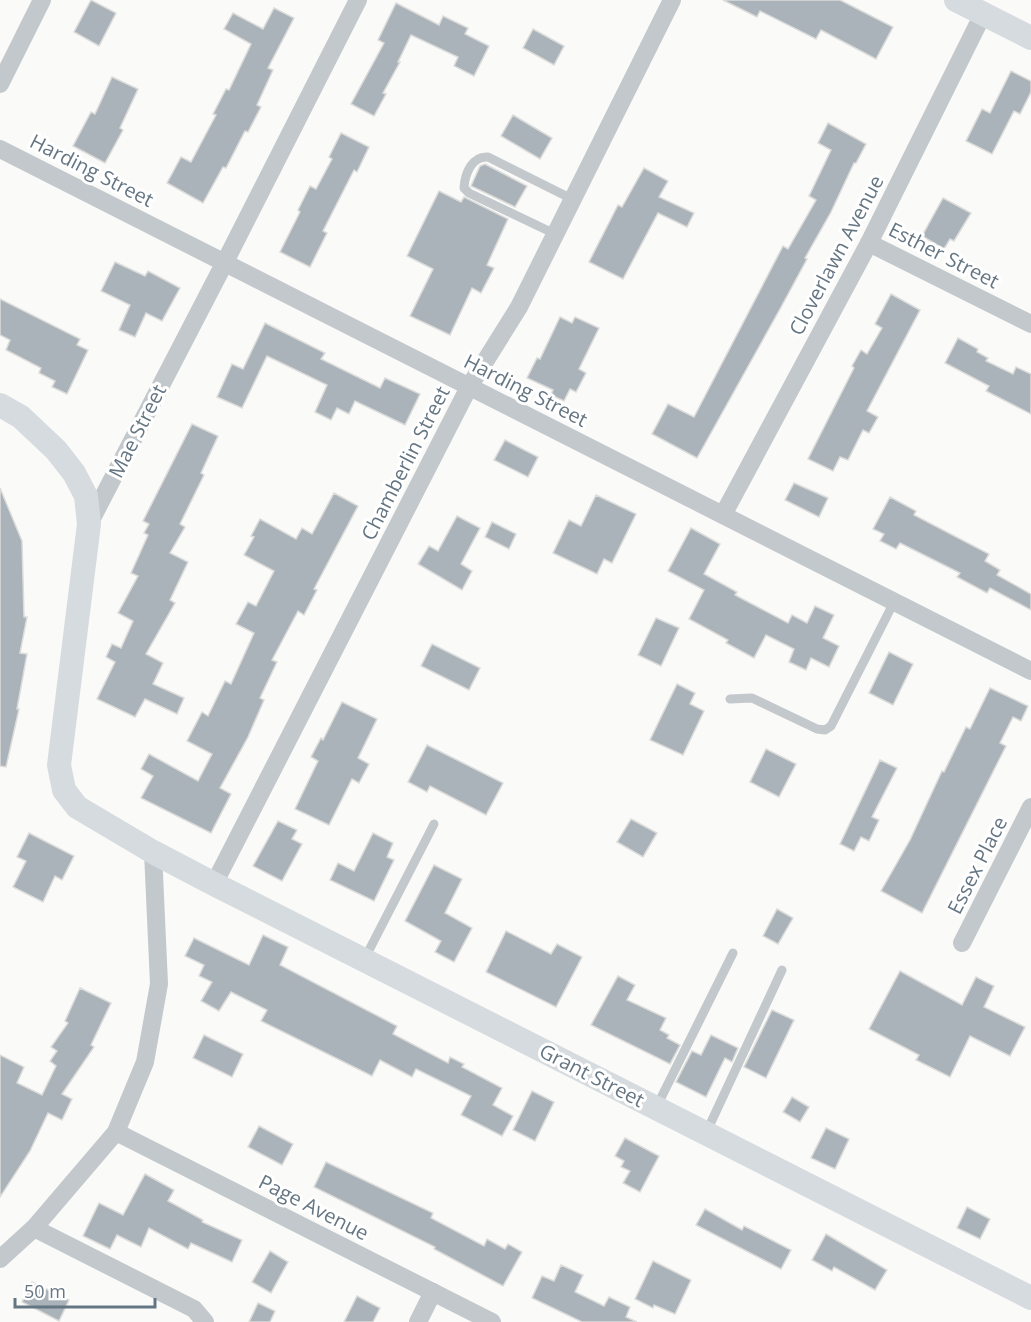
<svg xmlns="http://www.w3.org/2000/svg" width="1031" height="1322" viewBox="0 0 1031 1322" font-family="'Open Sans',sans-serif">
<rect width="100%" height="100%" fill="#fafaf8"/>
<g fill="#aab3b9" stroke="#dcdcda" stroke-width="1.5">
<polygon points="91,0 116,13 99,46 74,32"/>
<polygon points="723,0 840,0 893,27 876,59 821,30 816,39 760,11 757,17"/>
<polygon points="396,3 439,25 443,16 468,28 465,34 489,46 474,76 454,66 458,57 411,35 398,62 400,62 383,93 386,94 374,116 351,104 384,43 378,40"/>
<polygon points="274,8 294,18 268,68 273,70 257,105 261,107 248,132 245,131 226,168 223,167 203,203 167,183 181,157 191,162 216,115 213,114 226,89 229,90 251,44 224,29 233,13 263,29"/>
<polygon points="533,29 564,46 554,65 523,48"/>
<polygon points="1011,71 1031,81 1031,92 1020,114 1014,111 992,154 966,141 982,109 990,113"/>
<polygon points="112,77 138,89 120,128 123,130 105,163 73,146 91,112 95,114"/>
<polygon points="513,115 552,138 540,159 501,136"/>
<polygon points="828,123 866,144 856,163 854,163 831,212 805,258 807,259 780,309 697,458 652,434 668,404 694,417 783,246 788,249 816,200 809,196 831,150 818,143"/>
<polygon points="341,133 369,147 357,172 354,170 323,231 327,233 310,267 280,252 300,212 298,210 310,186 316,189 332,159 329,157"/>
<polygon points="485,164 527,186 515,207 471,186 480,166"/>
<polygon points="644,168 668,181 659,197 694,213 687,227 658,213 623,279 589,262 618,205 622,207"/>
<polygon points="439,191 461,202 464,197 508,219 487,265 494,268 481,293 472,288 450,335 410,316 433,269 407,256"/>
<polygon points="943,198 971,213 954,241 950,239 944,249 922,236"/>
<polygon points="115,262 145,276 148,271 180,288 162,321 146,313 135,337 119,330 130,305 101,291"/>
<polygon points="891,294 920,310 867,411 878,417 869,433 863,430 848,460 840,457 833,471 808,459 854,368 852,366 861,350 867,354 882,328 875,324"/>
<polygon points="0,299 80,339 77,345 88,350 67,394 52,387 55,381 39,373 41,368 6,350 10,340 0,335"/>
<polygon points="560,317 572,323 575,317 599,328 579,369 586,373 576,392 570,389 564,401 551,395 553,390 527,378 537,358 540,359"/>
<polygon points="265,323 325,353 321,359 380,388 385,378 420,394 405,425 355,401 349,414 337,408 331,420 315,412 327,385 267,356 242,408 217,397 232,364 243,369"/>
<polygon points="958,338 978,349 977,352 988,358 986,361 1013,374 1016,367 1031,374 1031,414 986,391 989,386 945,363"/>
<polygon points="192,424 218,436 201,473 204,475 180,524 185,527 170,553 188,562 170,600 175,603 146,654 163,663 153,684 184,698 177,714 145,699 135,717 97,699 115,662 106,657 112,644 121,648 133,621 118,613 138,576 131,573 148,535 144,533 149,524 143,521"/>
<polygon points="505,440 538,457 528,477 494,460"/>
<polygon points="794,483 828,498 819,517 785,500"/>
<polygon points="0,488 22,541 24,617 27,617 20,653 27,654 17,709 19,709 6,767 0,766"/>
<polygon points="334,493 358,506 314,589 317,590 304,615 298,611 272,660 277,662 260,698 264,700 248,737 220,788 231,794 211,833 141,798 153,776 141,769 149,754 198,781 212,754 187,741 202,712 208,716 225,681 231,684 254,633 236,624 248,602 256,606 274,571 244,555 254,537 251,536 260,519 296,539 302,528 312,534"/>
<polygon points="596,495 636,514 612,563 604,559 597,574 553,553 569,520 581,526"/>
<polygon points="890,497 916,511 914,515 989,554 985,561 1000,570 997,575 1031,594 1031,610 990,588 987,593 957,577 960,573 900,543 896,549 880,541 884,534 873,529"/>
<polygon points="457,516 480,528 461,564 472,571 462,590 418,564 429,546 438,551"/>
<polygon points="492,522 516,534 509,549 485,537"/>
<polygon points="691,528 720,544 704,574 737,592 735,595 788,623 792,615 807,623 815,606 834,615 823,638 839,646 829,667 811,658 806,670 789,662 794,649 766,635 754,658 726,643 728,640 689,619 704,590 668,571"/>
<polygon points="656,618 679,628 661,666 638,655"/>
<polygon points="432,644 480,668 469,690 421,666"/>
<polygon points="889,652 913,664 893,705 869,693"/>
<polygon points="677,684 695,693 690,704 704,711 683,755 650,740"/>
<polygon points="990,688 1028,706 1021,721 1013,717 1000,743 1006,746 922,913 881,891 910,840 942,771 944,772 966,727 970,729"/>
<polygon points="342,702 377,719 358,758 369,764 359,783 352,779 329,825 295,809 318,761 311,757 321,738 323,740"/>
<polygon points="427,745 503,783 486,815 430,786 427,792 408,782"/>
<polygon points="766,749 796,764 779,797 750,782"/>
<polygon points="880,760 897,768 872,817 879,820 869,841 861,837 854,851 840,844"/>
<polygon points="631,819 657,833 643,857 617,842"/>
<polygon points="278,821 297,830 292,839 302,844 282,881 253,866"/>
<polygon points="29,833 74,856 62,880 55,876 43,902 13,887 26,861 17,857"/>
<polygon points="373,833 393,843 387,857 394,860 374,901 330,880 338,863 354,871"/>
<polygon points="434,865 462,879 445,913 472,928 454,962 435,952 441,941 405,921"/>
<polygon points="777,909 793,918 778,944 763,936"/>
<polygon points="506,931 551,954 557,944 582,957 556,1007 486,972"/>
<polygon points="263,935 288,947 280,965 397,1026 393,1034 448,1063 450,1057 464,1064 462,1067 502,1088 493,1105 513,1116 502,1136 461,1115 471,1096 416,1069 412,1077 380,1060 372,1076 261,1021 267,1010 231,992 219,1011 201,1001 212,982 199,976 204,965 185,956 194,938 249,965"/>
<polygon points="900,971 962,1005 976,977 994,986 984,1007 1025,1027 1010,1056 970,1036 950,1077 916,1060 919,1055 869,1029"/>
<polygon points="618,976 635,985 627,1000 666,1018 660,1030 669,1035 667,1038 680,1045 670,1064 591,1025"/>
<polygon points="80,988 111,1003 91,1045 94,1047 62,1094 72,1099 62,1120 48,1113 30,1151 0,1197 0,1055 24,1067 17,1083 42,1095 56,1066 50,1061 57,1051 51,1047 68,1023 65,1021"/>
<polygon points="772,1010 794,1020 766,1078 744,1067"/>
<polygon points="204,1035 243,1054 232,1077 193,1058"/>
<polygon points="711,1035 738,1048 732,1062 725,1058 706,1097 676,1082 692,1051 701,1055"/>
<polygon points="532,1091 554,1102 535,1141 513,1130"/>
<polygon points="792,1097 809,1107 800,1122 783,1112"/>
<polygon points="259,1126 293,1144 282,1165 248,1147"/>
<polygon points="826,1128 849,1139 835,1169 811,1158"/>
<polygon points="625,1138 659,1156 640,1192 623,1183 630,1171 621,1167 624,1161 615,1156"/>
<polygon points="326,1162 433,1213 431,1218 484,1246 487,1239 505,1249 508,1244 522,1252 503,1286 434,1249 435,1247 314,1187"/>
<polygon points="145,1174 174,1190 168,1201 203,1220 202,1222 242,1240 232,1262 191,1243 188,1249 149,1228 141,1247 117,1235 110,1249 83,1236 99,1203 123,1215"/>
<polygon points="967,1207 990,1219 980,1239 957,1228"/>
<polygon points="705,1209 742,1230 744,1226 791,1250 781,1269 696,1225"/>
<polygon points="826,1234 887,1270 875,1290 834,1267 832,1271 812,1260"/>
<polygon points="270,1251 288,1262 271,1293 252,1282"/>
<polygon points="653,1261 691,1280 675,1314 654,1305 653,1308 635,1299"/>
<polygon points="561,1265 583,1275 575,1292 604,1306 609,1297 630,1307 626,1317 637,1322 582,1322 532,1298 542,1276 554,1281"/>
<polygon points="32,1282 69,1300 59,1321 22,1302"/>
<polygon points="357,1296 380,1308 373,1322 344,1322"/>
<polygon points="258,1303 275,1311 270,1322 249,1322"/>
</g>
<g fill="none" stroke-linecap="round" stroke-linejoin="round">
<g stroke="#c3c8cc" stroke-width="9">
<path d="M555,234L469,193L464,188C465,173 472,156 488,157L572,199"/>
<polyline points="730,699 752,698 817,729 825,730 831,726 894,602"/>
<polyline points="364,960 434,824"/>
<polyline points="656,1108 733,953"/>
<polyline points="706,1133 782,970"/>
</g>
<g stroke="#c3c8cc" stroke-width="18">
<polyline points="0,84 42,0"/>
<polyline points="0,149 1031,671"/>
<polyline points="869,243 1031,324"/>
<polyline points="723,515 869,243 983,14"/>
<polyline points="89,524 225,262 358,0"/>
<polyline points="214,884 469,387 519,307 672,0"/>
<polyline points="962,943 1031,807"/>
<polyline points="116,1132 492,1322"/>
<polyline points="34,1228 194,1309 205,1322"/>
<polyline points="0,1259 34,1228 116,1132 145,1062 159,984 153,852"/>
<polyline points="418,1322 433,1292"/>
</g>
<g stroke="#d6dbdf" stroke-width="24">
<polyline points="956,0 1031,38"/>
<polyline points="0,405 21,417 56,450 74,473 86,496 89,524 59,765 64,790 77,807 153,852 214,884 1031,1298"/>
</g>
</g>
<g text-anchor="middle" dominant-baseline="central" stroke-width="6" stroke-linejoin="round" paint-order="stroke">
<g font-size="20" fill="#657683" stroke="#fff">
<text transform="translate(92 170) rotate(27)">Harding Street</text>
<text transform="translate(836 255) rotate(-62)">Cloverlawn Avenue</text>
<text transform="translate(944 255) rotate(27)">Esther Street</text>
<text transform="translate(526 390) rotate(27)">Harding Street</text>
<text transform="translate(137 431) rotate(-63)">Mae Street</text>
<text transform="translate(405 463) rotate(-63)">Chamberlin Street</text>
<text transform="translate(977 865) rotate(-63)">Essex Place</text>
<text transform="translate(592 1075) rotate(27)">Grant Street</text>
<text transform="translate(314 1207) rotate(27)">Page Avenue</text>
</g>
</g>
<path d="M15 1298v9h140v-9" fill="none" stroke="#657683" stroke-width="3"/>
<text x="24" y="1298" font-size="18" fill="#657683" stroke="#ffffff" stroke-width="4.5" paint-order="stroke">50 m</text>
</svg>
